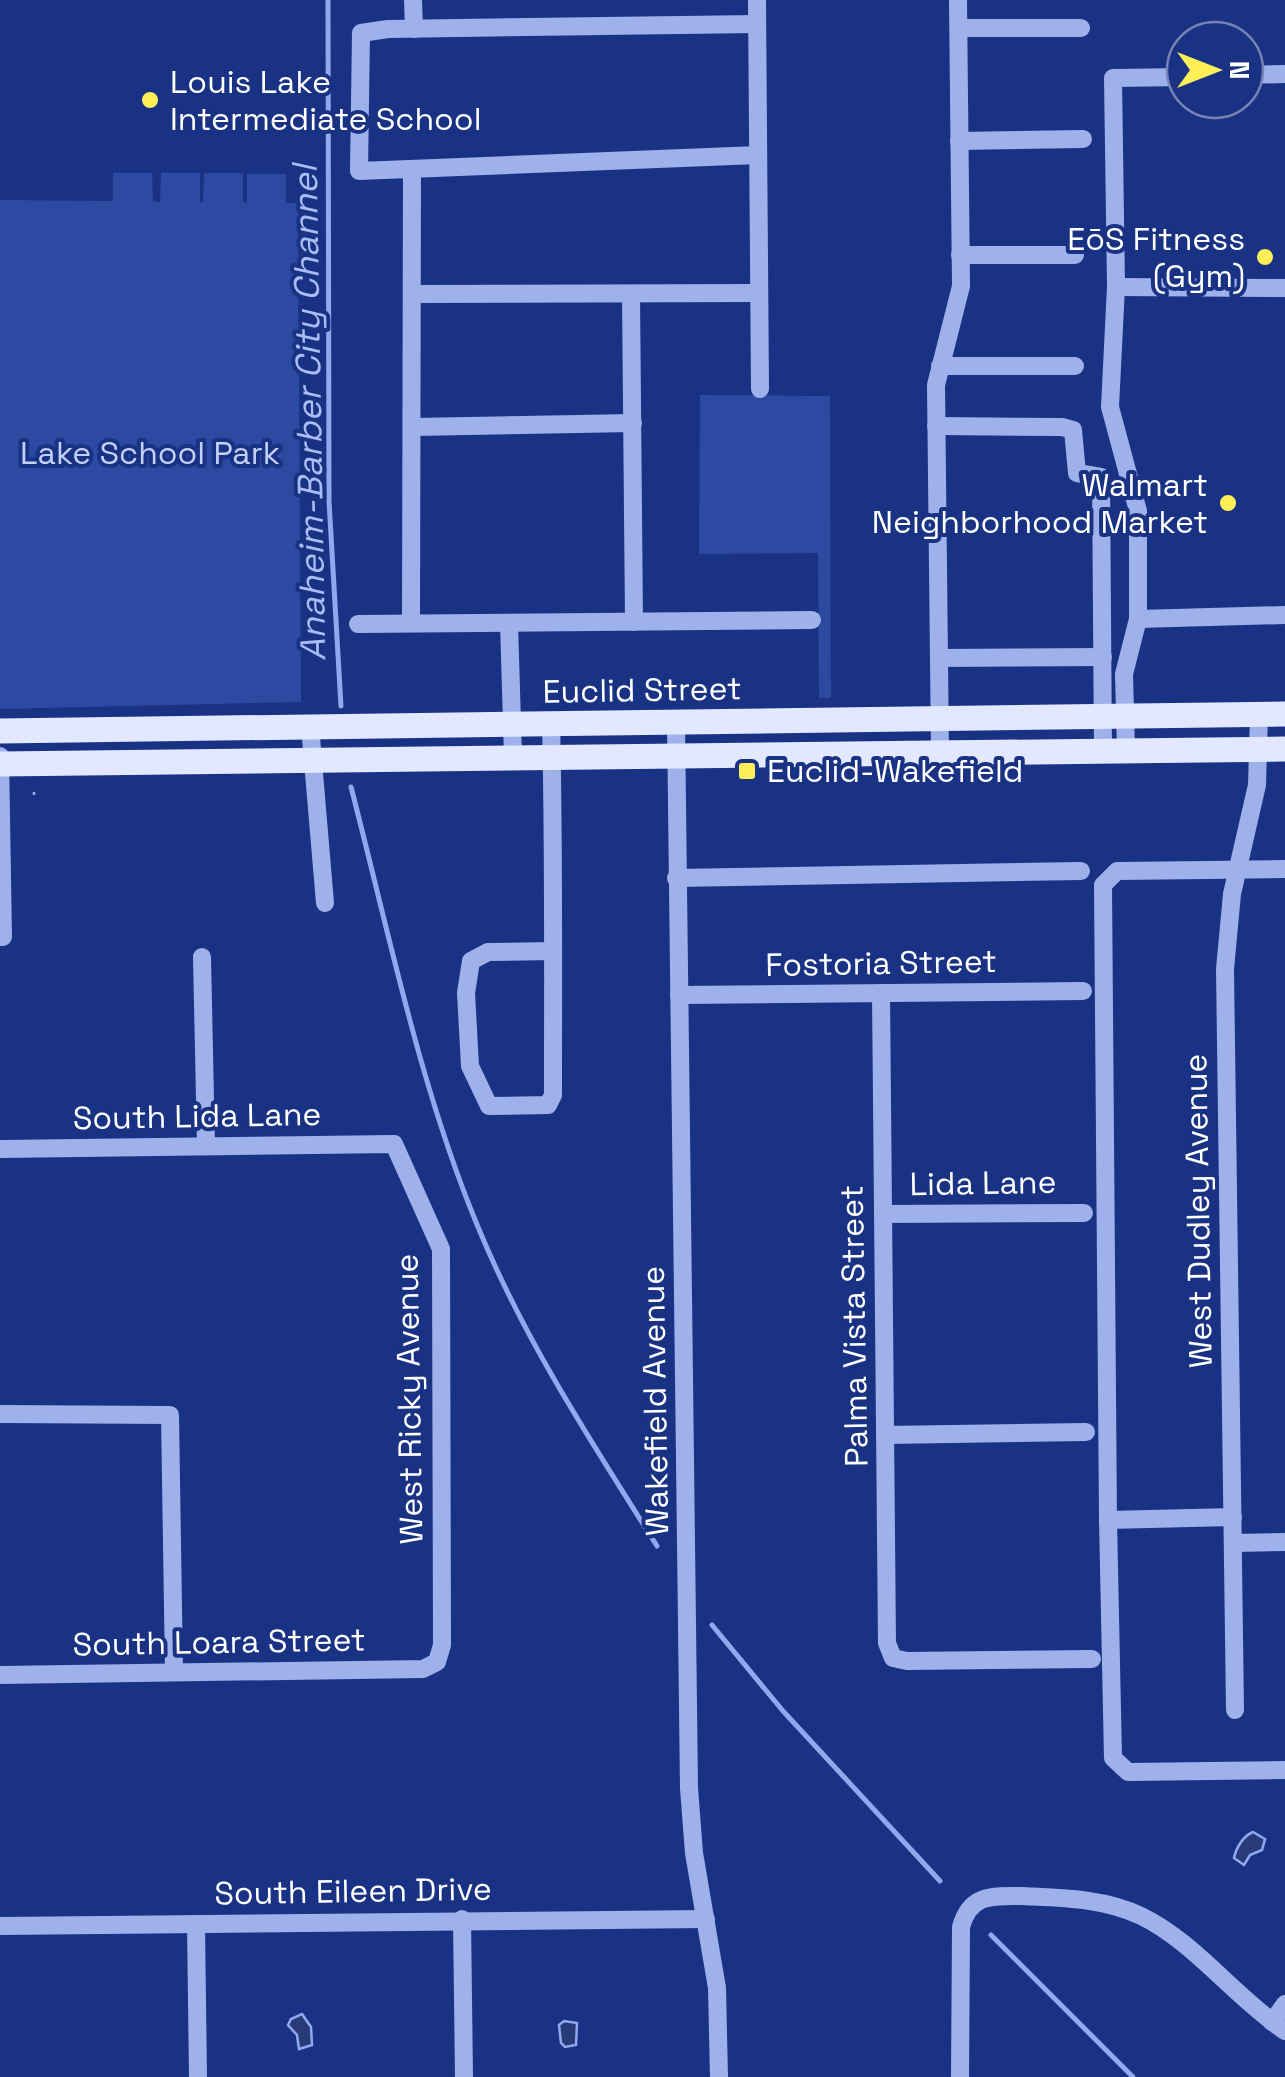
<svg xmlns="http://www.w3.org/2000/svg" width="1285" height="2077" viewBox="0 0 1285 2077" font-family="'Space Grotesk',sans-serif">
<rect width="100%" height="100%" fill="#193283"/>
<g fill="#2c4aa2">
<polygon points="113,173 152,173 153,201 160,202 161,173 200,173 200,202 203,202 204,173 243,173 243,202 247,203 247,174 286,174 286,203 298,203 301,702 0,709 0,200 113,201"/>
<polygon points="700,395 830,396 831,698 819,698 818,553 699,554"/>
</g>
<g fill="#283b78" stroke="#90a9ee" stroke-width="2.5">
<path d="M1253,1832L1265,1839L1262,1850L1250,1855L1244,1865L1234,1858C1236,1848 1243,1836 1253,1832Z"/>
<polygon points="302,2014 311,2027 312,2045 299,2049 297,2035 288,2025 291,2019"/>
<polygon points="564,2021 577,2023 576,2045 565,2047 561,2043 559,2025"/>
</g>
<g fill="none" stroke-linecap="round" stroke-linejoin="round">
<g stroke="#90a9ee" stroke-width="5">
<polyline points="328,0 329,501 341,706"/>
<path d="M351,787C389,933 420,1088 478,1227C525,1341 592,1443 657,1546"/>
<polyline points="712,1625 783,1711 940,1881"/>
<polyline points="991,1935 1133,2077"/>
</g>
<polyline stroke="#9eb1eb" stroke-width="2.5" stroke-dasharray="5 8" stroke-linecap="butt" points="34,792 34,795"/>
<g stroke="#9eb1eb" stroke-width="18">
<polyline points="413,0 414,29"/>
<polyline points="757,0 760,389"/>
<polyline points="757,24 388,29 361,33 359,171 758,155"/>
<polyline points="959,28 1081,28"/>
<polyline points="1245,75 1285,74"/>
<polyline points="959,141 1083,139"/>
<polyline points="960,255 1075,255"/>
<polyline points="1116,287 1285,288"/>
<polyline points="414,294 758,293"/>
<polyline points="631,294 634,622"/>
<polyline points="940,366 1075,366"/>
<polyline points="936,426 1062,427 1073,430 1077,473 1101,477 1103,750"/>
<polyline points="413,427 633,423"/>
<polyline points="1138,619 1285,615"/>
<polyline points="411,623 412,171"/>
<polyline points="509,623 513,757"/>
<polyline points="358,624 812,620"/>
<polyline points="939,658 1103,657"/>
<polyline points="676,722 689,1788 694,1853 717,1988 719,2077"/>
<path d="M551,723C554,847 553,971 553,1095L548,1105L489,1106L470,1066L466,993L471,961L488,952L553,951"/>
<polyline points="310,726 325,903"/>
<polyline points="1126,750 1124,674 1138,619 1138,511 1110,407 1116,287 1113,78 1185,77"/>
<polyline points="940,752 936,385 961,286 958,0"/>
<polyline points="1285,869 1117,871 1103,885 1108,1520 1113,1758 1128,1772 1285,1770"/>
<polyline points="676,878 1081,871"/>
<polyline points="0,937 3,937 0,756"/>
<polyline points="202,957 206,1146"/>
<polyline points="881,993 887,1643 893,1658 907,1661 1092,1659"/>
<polyline points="679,995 1083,991"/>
<polyline points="0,1149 394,1144 441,1249 442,1645 437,1662 423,1669 0,1675"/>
<polyline points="883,1214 1084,1213"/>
<polyline points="0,1414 170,1415 174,1672"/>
<polyline points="885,1435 1086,1432"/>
<polyline points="1108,1520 1233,1517"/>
<polyline points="1233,1543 1285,1542"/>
<polyline points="1235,1710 1225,969 1232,894 1257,785 1259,714"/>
<polyline points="462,1919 464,2077"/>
<polyline points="196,1924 198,2077"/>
<polyline points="0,1926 706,1919"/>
<polyline points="1272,2022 1285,2004"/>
<path d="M960,2077L961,1927C970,1894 992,1896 1021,1896C1061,1898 1104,1898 1141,1916C1192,1940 1236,1998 1285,2031"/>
</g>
<g stroke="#e2e8ff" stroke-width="25">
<polyline points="0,731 1285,714"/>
<polyline points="0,764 1285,749"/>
</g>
</g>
<g fill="#feef59" stroke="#193283" stroke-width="4">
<circle cx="150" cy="100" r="10"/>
<circle cx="1265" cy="257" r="10"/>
<circle cx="1228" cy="503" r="10"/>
<rect x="737" y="761" width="20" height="20" rx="5"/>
</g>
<g text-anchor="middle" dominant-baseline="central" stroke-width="8" stroke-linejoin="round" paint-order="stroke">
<g font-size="32" fill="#fff" stroke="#193283" text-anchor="start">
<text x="170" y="82">Louis Lake<tspan x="170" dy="37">Intermediate School</tspan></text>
<text x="1245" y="239" text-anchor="end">EōS Fitness<tspan x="1245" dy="37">(Gym)</tspan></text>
<text x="1208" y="485" text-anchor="end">Walmart<tspan x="1208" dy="37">Neighborhood Market</tspan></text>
<text x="767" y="771">Euclid-Wakefield</text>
</g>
<g font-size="32" fill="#c3d0f8" stroke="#193283">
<text x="150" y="453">Lake School Park</text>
</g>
<g font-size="32" fill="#fff" stroke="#193283">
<text transform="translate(642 690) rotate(-1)">Euclid Street</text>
<text transform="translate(881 963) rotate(-1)">Fostoria Street</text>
<text transform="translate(197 1116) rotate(-1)">South Lida Lane</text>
<text transform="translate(983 1183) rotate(-1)">Lida Lane</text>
<text transform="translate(1198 1211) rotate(-91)">West Dudley Avenue</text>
<text transform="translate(854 1326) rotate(-91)">Palma Vista Street</text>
<text transform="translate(409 1399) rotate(-91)">West Ricky Avenue</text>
<text transform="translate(655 1401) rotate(-91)">Wakefield Avenue</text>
<text transform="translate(219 1642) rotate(-1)">South Loara Street</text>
<text transform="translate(353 1891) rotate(-1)">South Eileen Drive</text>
</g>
<g font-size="35" font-style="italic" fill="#a9bcf3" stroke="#193283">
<text transform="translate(309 413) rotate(-91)">Anaheim-Barber City Channel</text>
</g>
</g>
<g transform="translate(1215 70) rotate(90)"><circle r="48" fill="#193283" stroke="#7584b5" stroke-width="2.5"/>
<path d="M0-8L18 38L0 25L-18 38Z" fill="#feef59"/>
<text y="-15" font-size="28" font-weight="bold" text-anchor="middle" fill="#ffffff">N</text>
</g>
</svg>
